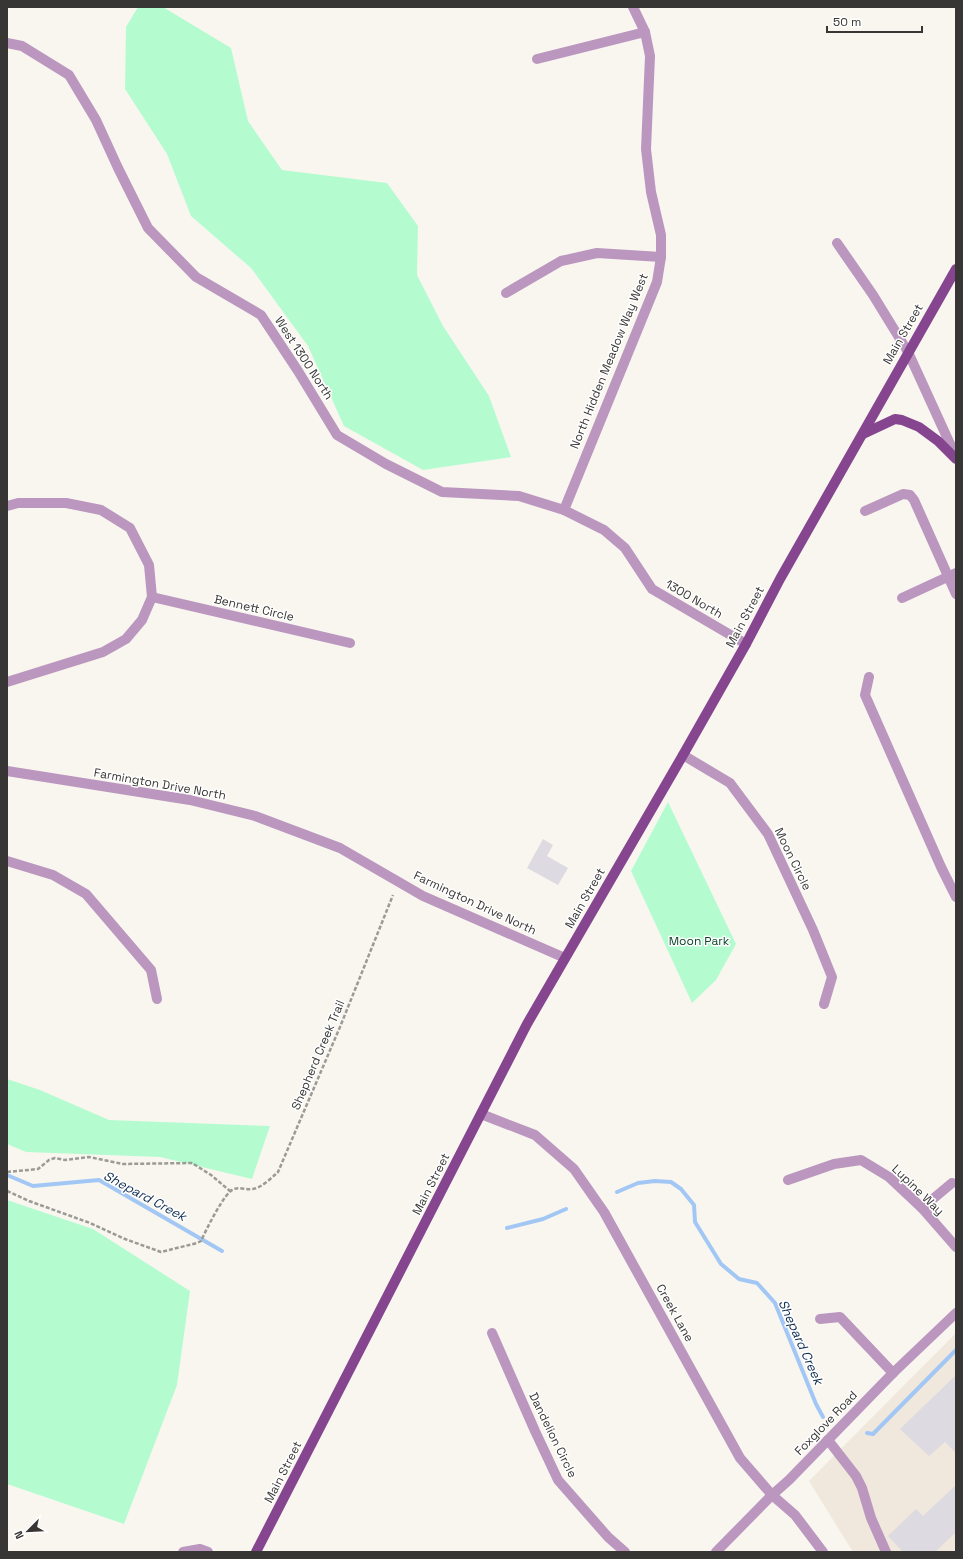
<svg xmlns="http://www.w3.org/2000/svg" width="963" height="1559" viewBox="0 0 963 1559" font-family="'Space Grotesk',sans-serif">
<rect width="100%" height="100%" fill="#f9f6f0"/>
<polygon fill="#f0e8dc" points="956,1333 956,1552 853,1552 809,1481"/>
<g fill="#b4fcd0">
<polygon points="138,7 163,7 231,48 248,121 282,170 387,183 418,226 417,275 443,326 489,396 511,457 423,470 344,426 308,346 251,268 191,216 167,154 125,89 126,27"/>
<polygon points="668,802 736,944 716,980 692,1003 631,871"/>
<polygon points="7,1079 40,1090 109,1120 270,1126 252,1179 160,1157 26,1152 7,1144"/>
<polygon points="7,1200 93,1229 190,1291 177,1385 124,1524 7,1484"/>
</g>
<g fill="none" stroke-linecap="round" stroke-linejoin="round">
<g stroke="#a2c7f4" stroke-width="4">
<polyline points="7,1175 33,1186 99,1180 222,1251"/>
<polyline points="617,1192 638,1183 655,1181 671,1182 681,1189 694,1205 695,1222 721,1264 739,1279 757,1283 775,1303 816,1404 823,1417"/>
<polyline points="507,1228 543,1219 566,1209"/>
<polyline points="867,1433 873,1434 956,1350"/>
</g>
</g>
<g fill="#dddbe1">
<polygon points="543,839 553,845 547,856 568,868 558,885 527,868"/>
<polygon points="956,1375 956,1453 945,1442 929,1456 900,1429"/>
<polygon points="956,1485 956,1532 935,1552 903,1552 888,1536 916,1509 923,1516"/>
</g>
<g fill="none" stroke-linecap="round" stroke-linejoin="round">
<g stroke="#9c9a95" stroke-width="2.5" stroke-dasharray="4 2" stroke-linecap="butt">
<polyline points="7,1172 38,1169 49,1160 55,1158 65,1160 89,1157 123,1164 192,1163 211,1175 230,1191"/>
<path d="M7,1191L29,1201L90,1223L125,1239L161,1252L197,1243L201,1241C205,1232 225,1191 234,1189C240,1187 246,1190 252,1189C262,1188 271,1178 278,1172L340,1027L393,895"/>
</g>
<g stroke="#bb97bf" stroke-width="10">
<polyline points="7,43 22,46 69,75 96,120 118,168 148,228 196,277 261,315 298,371 337,435 386,464 442,492 519,496 564,510 604,530 625,548 652,589 746,644"/>
<polyline points="537,59 645,32"/>
<polyline points="837,243 873,295 908,352 956,457"/>
<polyline points="506,293 561,261 597,253 661,257"/>
<polyline points="7,506 18,503 66,503 101,510 130,528 149,565 152,597 142,620 126,639 103,652 7,682"/>
<polyline points="564,510 657,282 661,257 661,235 651,192 646,149 650,56 645,32 633,7"/>
<polyline points="865,511 903,494 910,495 914,500 956,594"/>
<polyline points="152,597 350,643"/>
<polyline points="902,598 956,573"/>
<polyline points="869,677 865,695 941,867 956,897"/>
<polyline points="683,755 730,783 768,834 813,930 832,977 824,1004"/>
<polyline points="7,771 190,800 255,816 340,848 423,896 565,958"/>
<polyline points="7,861 53,875 86,894 151,970 157,999"/>
<polyline points="481,1114 535,1135 574,1169 604,1212 740,1458 772,1495 795,1515 823,1552"/>
<polyline points="788,1180 834,1164 861,1160 889,1177 922,1208 956,1247"/>
<polyline points="922,1208 952,1183"/>
<polyline points="820,1319 840,1317 893,1373"/>
<polyline points="492,1333 535,1431 558,1480 608,1537 625,1552"/>
<polyline points="828,1440 856,1476 862,1488 871,1518 886,1552"/>
<polyline points="183,1552 200,1549 208,1552"/>
<polyline points="716,1552 772,1495 789,1480 893,1373 956,1313"/>
</g>
<g stroke="#85468f" stroke-width="10">
<polyline points="863,434 895,419 902,420 919,427 938,441 956,459"/>
<polyline points="256,1552 527,1024 683,755 746,644 780,579 956,269"/>
</g>
</g>
<g text-anchor="middle" dominant-baseline="central" stroke-width="3" stroke-linejoin="round" paint-order="stroke">
<g font-size="12" fill="#373634" stroke="#fff">
<text transform="translate(903 334) rotate(-60)">Main Street</text>
<text transform="translate(304 358) rotate(57)">West 1300 North</text>
<text transform="translate(609 361) rotate(-68)">North Hidden Meadow Way West</text>
<text transform="translate(694 599) rotate(30)">1300 North</text>
<text transform="translate(254 608) rotate(13)">Bennett Circle</text>
<text transform="translate(745 617) rotate(-62)">Main Street</text>
<text transform="translate(160 784) rotate(10)">Farmington Drive North</text>
<text transform="translate(793 859) rotate(64)">Moon Circle</text>
<text transform="translate(585 898) rotate(-60)">Main Street</text>
<text transform="translate(475 903) rotate(25)">Farmington Drive North</text>
<text transform="translate(318 1055) rotate(-67)">Shepherd Creek Trail</text>
<text transform="translate(431 1184) rotate(-63)">Main Street</text>
<text transform="translate(918 1190) rotate(44)">Lupine Way</text>
<text transform="translate(675 1313) rotate(61)">Creek Lane</text>
<text transform="translate(826 1423) rotate(-46)">Foxglove Road</text>
<text transform="translate(553 1435) rotate(64)">Dandelion Circle</text>
<text transform="translate(283 1472) rotate(-63)">Main Street</text>
</g>
<g font-size="12" fill="#0b4428" stroke="#fff">
<text x="699" y="941">Moon Park</text>
</g>
<g font-size="13" font-style="italic" fill="#0e2e51" stroke="#fff">
<text transform="translate(145 1196) rotate(28)">Shepard Creek</text>
<text transform="translate(801 1342) rotate(66)">Shepard Creek</text>
</g>
</g>
<rect width="963" height="1559" fill="none" stroke="#373634" stroke-width="16"/>
<g transform="translate(28 1531) rotate(246)" stroke="#ffffff" stroke-width="3" paint-order="stroke">
<path d="M0-3L7 15L0 10L-7 15Z" fill="#373634"/>
<text y="-6" font-size="11" font-weight="bold" text-anchor="middle" fill="#373634">N</text>
</g>
<path d="M827 26v6h95v-6" fill="none" stroke="#373634" stroke-width="2"/>
<text x="833" y="26" font-size="12" fill="#373634" stroke="#ffffff" stroke-width="3" paint-order="stroke">50 m</text>
</svg>
